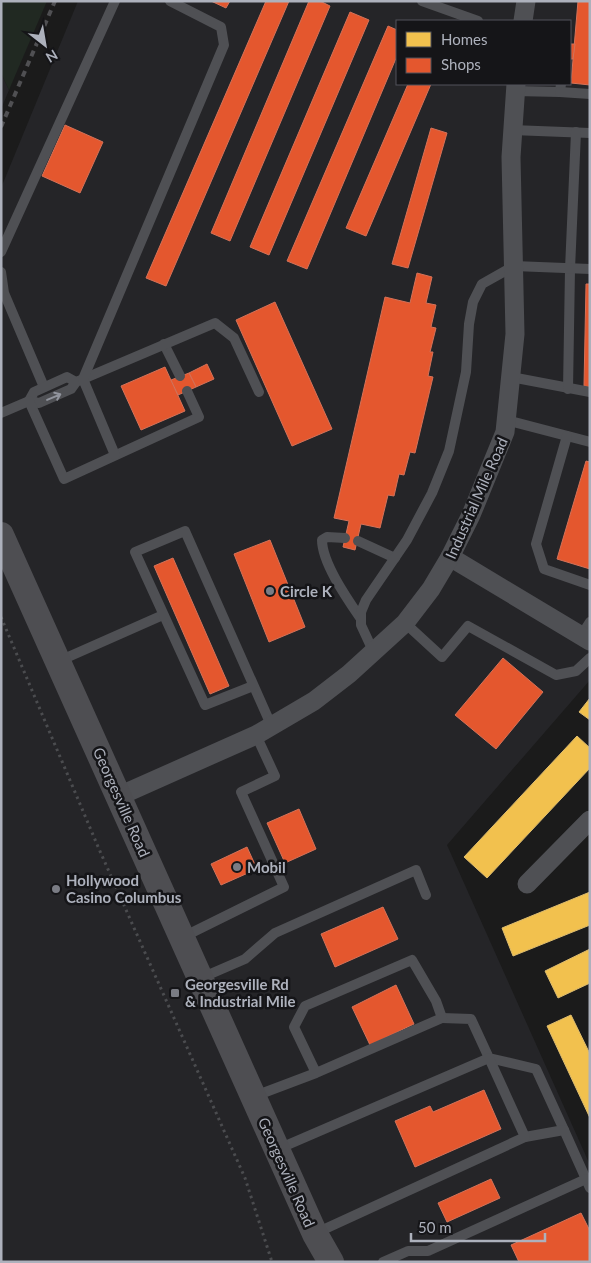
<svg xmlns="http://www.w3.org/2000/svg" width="591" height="1263" viewBox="0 0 591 1263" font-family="Lato,sans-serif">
<rect width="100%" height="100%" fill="#1b1b1b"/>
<g fill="#252528" fill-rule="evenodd">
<path d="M78,1H590V680L447,845L590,1165V1262H1V188ZM397,21H570V84H397Z"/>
<polygon points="1,73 9,90 1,109"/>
</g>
<polygon fill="#212922" points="1,1 47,1 9,90 1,73"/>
<g fill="#f2c14e" stroke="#ddbc6f">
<polygon points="590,698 590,720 579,712"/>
<polygon points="577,736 590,748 590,768 487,878 464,857"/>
<polygon points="590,892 590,925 513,956 502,928"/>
<polygon points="590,949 590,983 558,998 545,971"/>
<polygon points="571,1015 590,1054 590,1118 547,1026"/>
</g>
<g fill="#e4572e" stroke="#d47259">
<polygon points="211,1 230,1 226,8"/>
<polygon points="266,1 289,1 166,286 146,278"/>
<polygon points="309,1 320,1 330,6 230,241 211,233"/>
<polygon points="578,1 590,1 590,85 571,83"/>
<polygon points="350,12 369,20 269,255 250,247"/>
<polygon points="388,26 397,30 397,56 307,269 287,261"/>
<polygon points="570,44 575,44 573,59 570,59"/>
<polygon points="408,84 431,84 366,236 346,228"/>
<polygon points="65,125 103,142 80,193 42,176"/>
<polygon points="431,128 447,133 408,268 392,264"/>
<polygon points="417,273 432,277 426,303 436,305 431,327 436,328 430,352 433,352 428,376 433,377 415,453 410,452 404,475 399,474 394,496 388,495 380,528 361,524 355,550 343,547 349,521 334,518 385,297 410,303"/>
<polygon points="586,284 590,284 590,387 584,386"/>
<polygon points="275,302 332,429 292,446 236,320"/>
<polygon points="207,364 214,379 196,387 189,373"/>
<polygon points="165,367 185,411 141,430 121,386"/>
<polygon points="189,373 196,387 178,395 171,380"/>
<polygon points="586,461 590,462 590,569 557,559"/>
<polygon points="270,540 305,627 269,642 234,554"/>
<polygon points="173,558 229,686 210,694 154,566"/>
<polygon points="503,658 543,692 496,749 455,715"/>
<polygon points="299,809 316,849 285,863 267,823"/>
<polygon points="247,847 257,869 221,885 211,864"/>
<polygon points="383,907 398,939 335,967 321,934"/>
<polygon points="396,985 414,1024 370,1045 352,1007"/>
<polygon points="484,1090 501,1129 415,1167 395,1121 430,1106 433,1112"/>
<polygon points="491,1179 500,1198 447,1222 438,1203"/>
<polygon points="581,1213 590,1231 590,1262 519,1262 511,1245"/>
</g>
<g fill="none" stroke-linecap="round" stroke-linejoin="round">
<polyline stroke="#4b4c4f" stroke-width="3" stroke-dasharray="2.5 4" stroke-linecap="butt" points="1,617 99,849 245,1178 272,1262"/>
<g stroke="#4f5054" stroke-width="10">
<polyline points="422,1 478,21"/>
<polyline points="515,91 560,92 561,84"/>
<polyline points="560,92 590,94"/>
<polyline points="512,130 590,133"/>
<polyline points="1,252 115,1"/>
<polyline points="1,272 4,293 44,387"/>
<polyline points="164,344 180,376"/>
<polyline points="511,377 590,392"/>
<polyline points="76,382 67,377 34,392 29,401 39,403 71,389 76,382 215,323 234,338 259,392"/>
<polyline points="568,389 570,269 576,132"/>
<polyline points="1,413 29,401 64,479 199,417 187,391"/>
<polyline points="506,420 590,442"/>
<polyline points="567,436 536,544 544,569 590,585"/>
<polyline points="115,455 83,379 224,45 221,27 170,1"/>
<path d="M345,538L327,537L322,540C322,563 348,600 361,619"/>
<polyline points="358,541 395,558"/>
<polyline points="405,623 442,657 468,626 556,675 576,671 590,658"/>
<polyline points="581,636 590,622"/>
<polyline points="374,653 361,625 361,612 366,600 407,540 432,493 449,451 466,372 469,324 473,302 482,284 514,266 590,269"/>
<polyline points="59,661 163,615"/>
<polyline points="253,686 205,705 135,552 185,531 272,727"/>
<polyline points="183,937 284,887 241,792 275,776 256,735"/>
<polyline points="201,978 245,959 275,933 416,870 426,895"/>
<polyline points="442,1018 471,1019 489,1058 536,1069 564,1130"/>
<polyline points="255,1096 316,1073 294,1027 305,1006 412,960 436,1001 442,1018 316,1073"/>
<polyline points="525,1137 564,1130 590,1188"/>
<polyline points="278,1149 489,1058 525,1137 316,1233"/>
<polyline points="383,1262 408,1251 428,1251 586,1179"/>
</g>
<g stroke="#4f5054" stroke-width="19">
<polyline points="523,21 526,1"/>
<polyline points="450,557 590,641"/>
<polyline points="119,796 256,735 314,701 349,674 405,623 431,589 450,557 471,515 505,432 515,334 511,157 516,84"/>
<polyline points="527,884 590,820"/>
</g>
<polyline stroke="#4e4e52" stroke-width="26" points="1,535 315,1234 331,1262"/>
<polyline stroke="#505053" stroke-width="4" stroke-dasharray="6 5" stroke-linecap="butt" points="1,127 55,1"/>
</g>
<defs><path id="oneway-shaft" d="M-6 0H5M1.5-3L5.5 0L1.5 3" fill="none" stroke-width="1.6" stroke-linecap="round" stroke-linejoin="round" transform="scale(1.25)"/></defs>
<use stroke="#91949d" href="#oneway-shaft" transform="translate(54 397) rotate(-23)"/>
<g fill="#7a7c84" stroke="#151518" stroke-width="2">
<circle cx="270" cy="591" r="5"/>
<circle cx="237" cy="867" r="5"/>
<circle cx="56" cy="889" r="5"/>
<rect x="170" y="988" width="10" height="10" rx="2.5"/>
</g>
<g text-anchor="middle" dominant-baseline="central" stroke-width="5" stroke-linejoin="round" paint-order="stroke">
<g font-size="15" fill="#adb1bc" stroke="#151518">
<text transform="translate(476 498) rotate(-66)">Industrial Mile Road</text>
<text transform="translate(122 802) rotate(66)">Georgesville Road</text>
<text transform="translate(287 1172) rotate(66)">Georgesville Road</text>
</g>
<g font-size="15" font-weight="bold" fill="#adb1bc" stroke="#151518" text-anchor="start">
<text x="280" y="591">Circle K</text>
<text x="247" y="867">Mobil</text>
<text x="66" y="880">Hollywood<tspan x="66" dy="17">Casino Columbus</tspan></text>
<text x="185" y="984">Georgesville Rd<tspan x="185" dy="17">&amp; Industrial Mile</tspan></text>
</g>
</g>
<rect width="591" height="1263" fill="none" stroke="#adb1bc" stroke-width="5"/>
<rect x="396" y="20" width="175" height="65" fill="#151518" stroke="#52535a"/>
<rect x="406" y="32" width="25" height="15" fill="#f2c14e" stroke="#52535a"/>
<text x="441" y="45" font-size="15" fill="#adb1bc">Homes</text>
<rect x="406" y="58" width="25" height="15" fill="#e4572e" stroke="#52535a"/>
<text x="441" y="70" font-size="15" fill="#adb1bc">Shops</text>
<g transform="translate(45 45) rotate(149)" stroke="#151518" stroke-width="4" paint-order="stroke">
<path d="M0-4L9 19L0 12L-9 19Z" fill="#adb1bc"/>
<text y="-8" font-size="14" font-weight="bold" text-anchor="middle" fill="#adb1bc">N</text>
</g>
<path d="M411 1233v8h134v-8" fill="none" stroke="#adb1bc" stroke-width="2.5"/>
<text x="418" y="1233" font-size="15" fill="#adb1bc" stroke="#151518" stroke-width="4" paint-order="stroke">50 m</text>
</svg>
